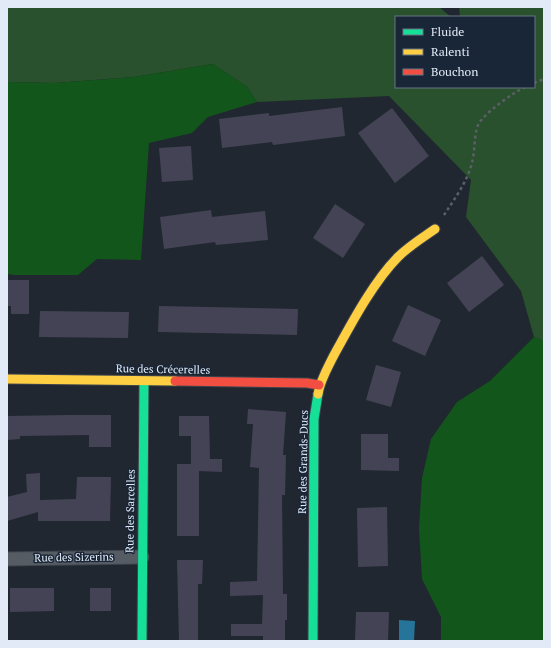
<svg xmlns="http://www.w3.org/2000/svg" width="551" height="648" viewBox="0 0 551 648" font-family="'PT Serif',serif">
<rect width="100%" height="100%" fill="#202730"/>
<polygon fill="#29512d" points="7,7 439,7 451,17 396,17 396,87 534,87 534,17 460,17 459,7 544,7 544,341 534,337 521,291 466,217 471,180 389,96 257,102 247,87 213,64 134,77 55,83 7,82"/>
<g fill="#13561c">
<polygon points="213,64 247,87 257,102 208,117 192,133 149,143 141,260 97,259 78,275 15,275 7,274 7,82 55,83 134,77"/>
<polygon points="534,337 544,341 544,641 441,641 441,617 422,579 419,529 422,478 431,439 457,402 490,381"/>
</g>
<polygon fill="#267499" points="399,620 415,621 414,641 399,641"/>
<g fill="#444355">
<polygon points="342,107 345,136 273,145 272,142 222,148 219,119 269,113 269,116"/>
<polygon points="392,108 429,156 395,183 358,133"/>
<polygon points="191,146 193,180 162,182 159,148"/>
<polygon points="335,204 365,224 343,258 313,238"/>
<polygon points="211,210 212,217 265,211 268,240 216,245 215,242 164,249 160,217"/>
<polygon points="482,256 504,285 469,312 447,283"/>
<polygon points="7,280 29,280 29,314 11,314 11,306 7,306"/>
<polygon points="408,305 441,320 425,356 392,341"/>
<polygon points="159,306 298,309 297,335 158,332"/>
<polygon points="40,311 129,312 128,338 39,337"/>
<polygon points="376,365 401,372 391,407 366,400"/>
<polygon points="248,409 286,412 283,455 286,455 285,495 282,495 283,594 287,594 287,620 285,620 285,641 263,641 263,636 231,636 231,624 262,624 263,595 230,596 230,582 257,581 259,468 250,467 253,424 247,424"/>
<polygon points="70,415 111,415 111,447 89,447 89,435 20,436 20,439 7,440 7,416"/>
<polygon points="179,416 209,416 210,459 222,459 222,472 199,471 199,536 177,536 177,464 191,464 191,436 179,436"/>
<polygon points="361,434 388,434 388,458 399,458 399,471 361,470"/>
<polygon points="40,473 40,500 76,499 77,477 111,477 110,521 38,521 38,512 7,521 7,497 27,492 26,474"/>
<polygon points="387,507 388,566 358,567 357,508"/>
<polygon points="177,560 203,560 202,584 198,584 198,641 179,641"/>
<polygon points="10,588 54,588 54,611 10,612"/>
<rect x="90" y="588" width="21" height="23"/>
<polygon points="356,612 389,612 388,641 355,641"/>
</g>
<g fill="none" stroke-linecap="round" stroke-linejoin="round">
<g stroke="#3e444c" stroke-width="15">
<polyline id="street" points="7,559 142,557"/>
</g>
<g stroke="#3e444c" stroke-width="11">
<g id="fast">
<polyline points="142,641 144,381"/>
<polyline points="313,641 314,419 318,394"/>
</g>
</g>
<g stroke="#3e444c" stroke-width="11">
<g id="slow">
<polyline points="7,379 175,381"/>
<path d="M318,394C320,381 327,369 333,357C350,326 373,282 398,257C409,246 422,238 435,229"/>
</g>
</g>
<g stroke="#3e444c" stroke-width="11">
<polyline id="jam" points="175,381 307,383 319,385"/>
</g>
<g stroke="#5b6067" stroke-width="2.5" stroke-dasharray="3 3" stroke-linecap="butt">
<polyline points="534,83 544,79"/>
<path d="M444,215C455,198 469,180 473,158C475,147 474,136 478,125C483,114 514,92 525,87"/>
</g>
<use href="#street" stroke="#565c63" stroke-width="13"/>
<use href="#fast" stroke="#16e098" stroke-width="9"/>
<use href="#slow" stroke="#ffcf43" stroke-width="9"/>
<use href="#jam" stroke="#f24e42" stroke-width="9"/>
</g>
<g text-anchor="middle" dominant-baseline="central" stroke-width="3" stroke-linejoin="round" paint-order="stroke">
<g font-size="11" fill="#e1eaf6" stroke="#192637">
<text transform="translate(163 369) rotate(1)">Rue des Crécerelles</text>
<text transform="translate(303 462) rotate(-89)">Rue des Grands-Ducs</text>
<text transform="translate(130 511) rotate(-89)">Rue des Sarcelles</text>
<text transform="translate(74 557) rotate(-1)">Rue des Sizerins</text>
</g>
</g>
<rect width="551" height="648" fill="none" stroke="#e1eaf6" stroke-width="16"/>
<rect x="395" y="16" width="140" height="72" fill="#192637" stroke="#697483"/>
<rect x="403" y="29" width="20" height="6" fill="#16e098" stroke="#697483"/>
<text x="431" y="36" font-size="12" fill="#e1eaf6">Fluide</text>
<rect x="403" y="49" width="20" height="6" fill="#ffcf43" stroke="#697483"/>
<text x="431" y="56" font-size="12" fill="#e1eaf6">Ralenti</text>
<rect x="403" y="69" width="20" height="6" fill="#f24e42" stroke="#697483"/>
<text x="431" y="76" font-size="12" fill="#e1eaf6">Bouchon</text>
</svg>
